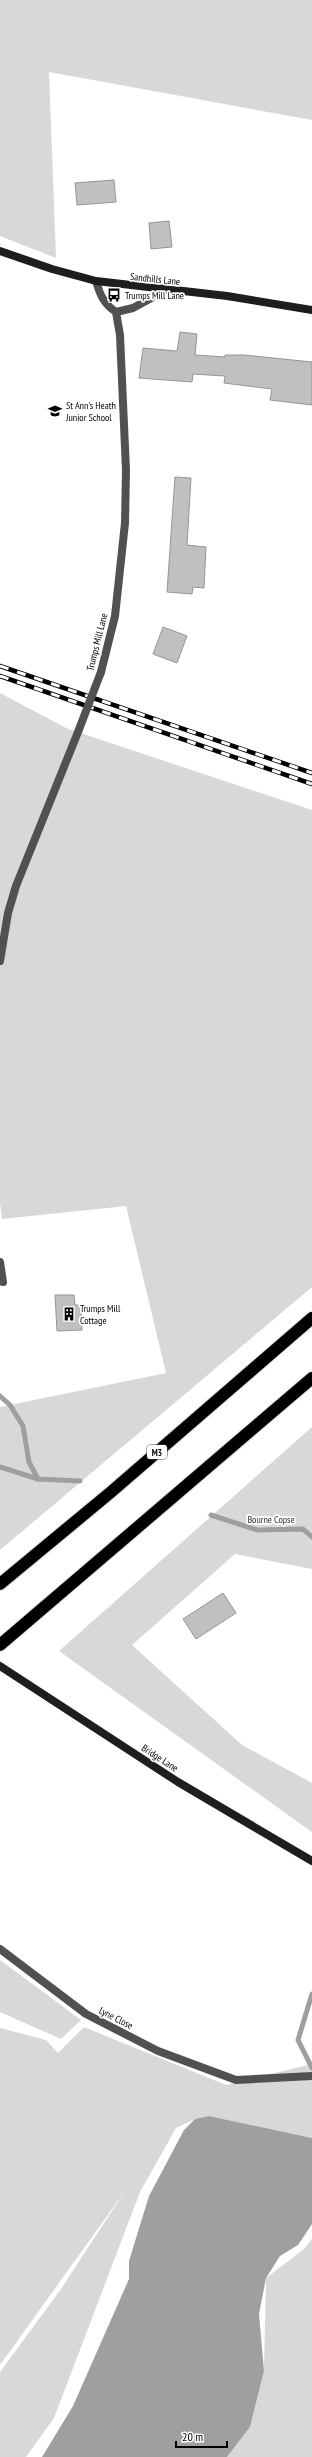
<svg xmlns="http://www.w3.org/2000/svg" width="312" height="2457" viewBox="0 0 312 2457" font-family="'PT Sans Narrow',sans-serif">
<rect width="100%" height="100%" fill="#fff"/>
<g fill="#d8d8d8">
<polygon points="0,0 312,0 312,120 49,72 56,258 0,236"/>
<polygon points="0,693 68,729 312,810 312,1287 0,1550 0,1407 166,1373 126,1206 2,1219 0,1203"/>
<polygon points="312,1427 312,1569 235,1554 132,1645 242,1745 312,1783 312,1832 59,1651"/>
<polygon points="0,1960 81,2020 61,2039 0,2012"/>
<polygon points="84,2027 226,2085 312,2064 312,2138 209,2116 195,2119 176,2128 140,2192 54,2418 26,2457 0,2457 0,2372 61,2289 125,2191 0,2365 0,2028 46,2040 58,2053"/>
<polygon points="312,2239 312,2457 227,2457 250,2427 264,2371 266,2278 303,2250"/>
</g>
<polygon fill="#9f9f9f" points="209,2116 312,2138 312,2224 298,2245 280,2256 266,2278 259,2314 264,2371 250,2427 227,2457 42,2457 73,2406 129,2279 129,2261 149,2196 184,2130 195,2119"/>
<g fill="none" stroke-linecap="round" stroke-linejoin="round">
<g stroke="#9f9f9f" stroke-width="5">
<polyline points="0,1396 10,1405 23,1426 29,1462 38,1479"/>
<polyline points="0,1467 38,1479 80,1481"/>
<polyline points="211,1515 257,1530 303,1529 312,1537"/>
<polyline points="312,1994 298,2040 312,2068"/>
</g>
</g>
<g fill="#c0c0c0" stroke="#959595">
<polygon points="114,180 116,202 77,205 75,183"/>
<polygon points="169,221 172,247 151,249 149,223"/>
<polygon points="180,332 197,334 195,355 225,357 225,355 244,355 312,362 312,405 270,400 272,389 224,383 225,376 193,374 192,382 139,378 143,348 177,351"/>
<polygon points="175,477 191,478 187,545 206,547 204,588 193,587 192,594 167,592"/>
<polygon points="163,627 187,636 177,663 153,654"/>
<polygon points="55,1295 74,1295 75,1305 81,1305 82,1330 57,1331"/>
<polygon points="223,1593 236,1613 196,1639 183,1619"/>
</g>
<g fill="none" stroke-linecap="round" stroke-linejoin="round">
<g stroke="#dbdbdb" stroke-width="14">
<g id="highway">
<polyline points="0,1584 111,1492 312,1318"/>
<polyline points="0,1645 312,1378"/>
</g>
</g>
<g stroke="#515151" stroke-width="8">
<path d="M96,281C100,295 104,304 116,312L133,308L166,290"/>
<polyline points="101,672 115,616 125,523 126,470 120,335 116,312"/>
<polyline points="0,961 8,913 16,886 78,732"/>
<polyline points="0,1262 3,1282"/>
<polyline points="0,1949 86,2014 158,2051 236,2080 312,2076"/>
</g>
<g stroke="#1e1e1e" stroke-width="8">
<polyline points="0,251 52,269 96,281 227,296 312,310"/>
<polyline points="0,1666 178,1782 312,1861"/>
</g>
<use href="#highway" stroke="#000" stroke-width="12"/>
<g stroke="#000" stroke-width="4.5">
<g id="rail">
<polyline points="0,666 312,773"/>
<polyline points="0,676 312,784"/>
</g>
</g>
<use href="#rail" stroke="#fff" stroke-width="3" stroke-dasharray="9" stroke-linecap="butt"/>
<polyline stroke="#515151" stroke-width="8" points="78,732 101,672"/>
</g>
<defs>
<g id="bus-bare" transform="scale(1.08)"><path d="M-5-6H5V4H4V6H2V4H-2V6H-4V4H-5ZM-3.5-4V0h7V-4ZM-3.5 1.2v1.5H-2V1.2ZM2 1.2v1.5H3.5V1.2Z" fill="#000" stroke="#fff" stroke-width="2.5" paint-order="stroke"/></g>
<g id="school-bare" transform="scale(1.08)"><path d="M0-5L7-2L0 1L-7-2ZM-4 1L0 2.5L4 1V4Q0 6-4 4Z" fill="#000" stroke="#fff" stroke-width="2.5" paint-order="stroke"/></g>
<g id="building-bare" transform="scale(1.08)"><path d="M-4-6H4V6H1V3H-1V6H-4ZM-2.5-4.3h1.7v1.8h-1.7ZM.8-4.3h1.7v1.8H.8ZM-2.5-1h1.7V.8h-1.7ZM.8-1h1.7V.8H.8Z" fill="#000" stroke="#fff" stroke-width="2.5" paint-order="stroke"/></g>
</defs>
<g fill-rule="evenodd">
<use href="#bus-bare" x="114" y="295"/>
<use href="#school-bare" x="55" y="411"/>
<use href="#building-bare" x="69" y="1314"/>
</g>
<g text-anchor="middle" dominant-baseline="central" stroke-width="3.5" stroke-linejoin="round" paint-order="stroke">
<rect fill="#fff" stroke="#4c4c4c" stroke-width="1" x="147" y="1445" width="20" height="14" rx="3"/>
<g font-size="9" font-weight="bold" fill="#000">
<text x="157" y="1452">M3</text>
</g>
<g font-size="10" fill="#000" stroke="#fff">
<text transform="translate(155 279) rotate(6)">Sandhills Lane</text>
<text transform="translate(97 642) rotate(-76)">Trumps Mill Lane</text>
<text transform="translate(160 1758) rotate(33)">Bridge Lane</text>
<text transform="translate(116 2018) rotate(27)">Lyne Close</text>
</g>
<g font-size="10" fill="#000" stroke="#fff" text-anchor="start">
<text x="125" y="295">Trumps Mill Lane</text>
<text x="66" y="405">St Ann's Heath<tspan x="66" dy="12">Junior School</tspan></text>
<text x="80" y="1308">Trumps Mill<tspan x="80" dy="12">Cottage</tspan></text>
</g>
<g font-size="10" fill="#2f2f2f" stroke="#fff">
<text x="271" y="1519">Bourne Copse</text>
</g>
</g>
<path d="M176 2441v6h51v-6" fill="none" stroke="#000000" stroke-width="2"/>
<text x="182" y="2441" font-size="12" fill="#000000" stroke="#ffffff" stroke-width="3" paint-order="stroke">20 m</text>
</svg>
